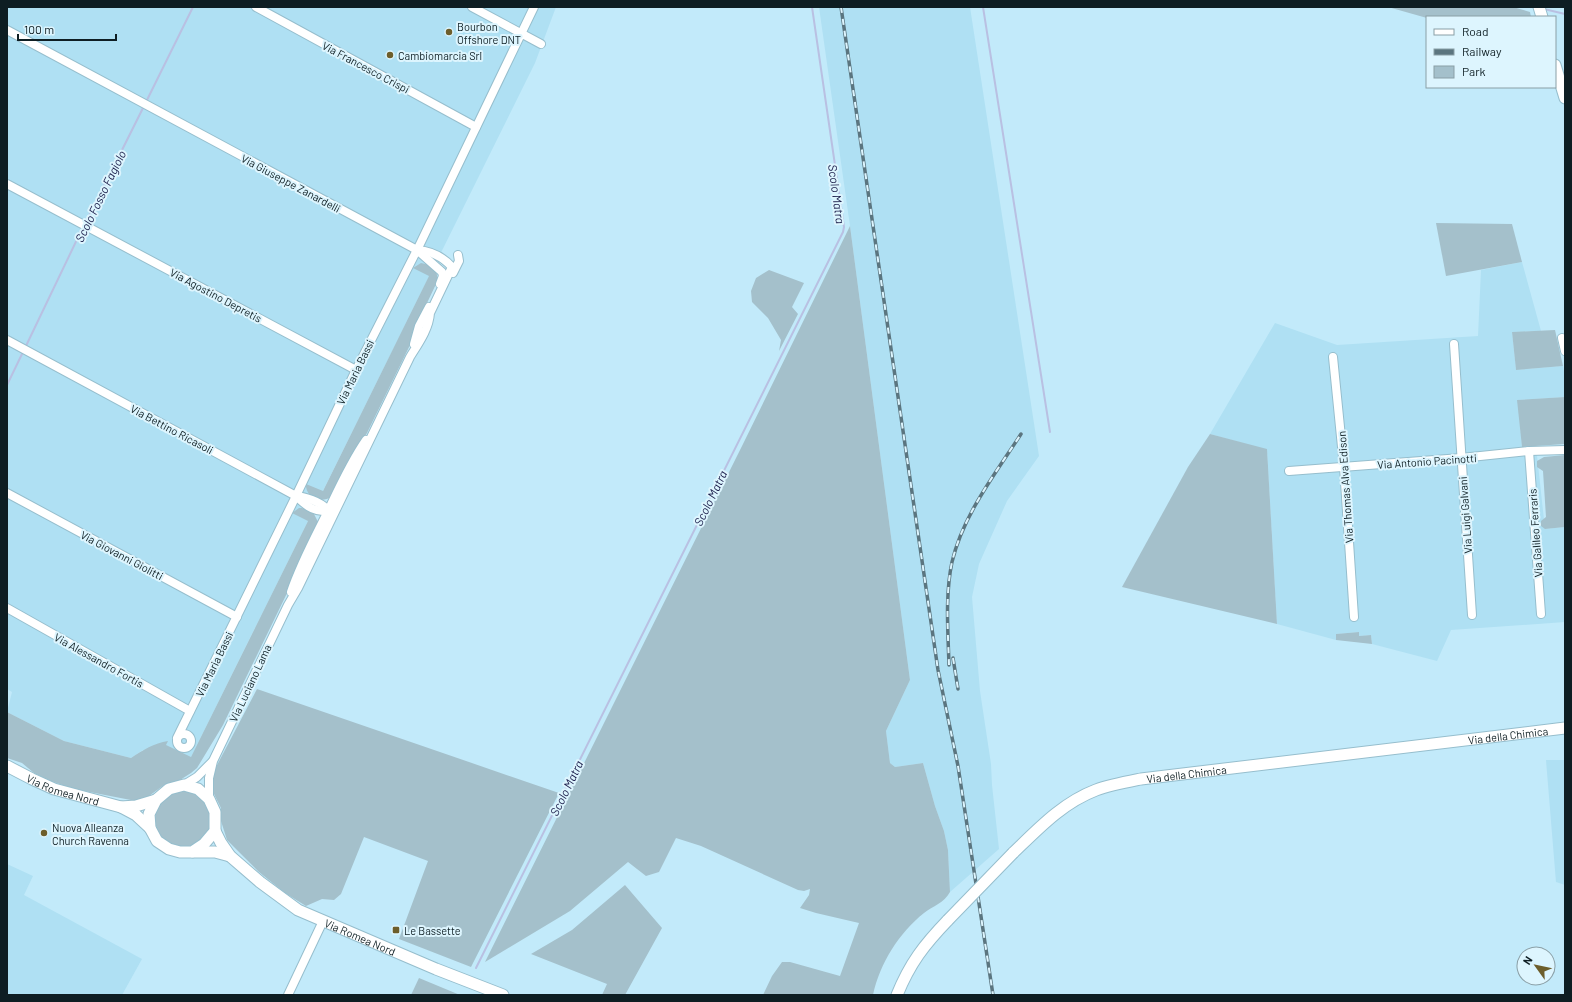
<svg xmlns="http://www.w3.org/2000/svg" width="1572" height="1002" viewBox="0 0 1572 1002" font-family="Barlow,sans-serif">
<rect width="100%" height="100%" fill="#c2eafa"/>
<g fill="#afe0f3">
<polygon points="7,7 556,7 535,63 191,757 143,750 131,758 64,741 7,712 12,692 7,689"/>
<polygon points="819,7 970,7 1039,456 1007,501 979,564 972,597 980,691 991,764 992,785 999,849 950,892 948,850 944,831 935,806 923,763 895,767 890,763 886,731 910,680 850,226"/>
<polygon points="1522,262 1541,331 1512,332 1516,370 1563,366 1565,377 1565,397 1518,400 1522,447 1536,446 1545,529 1565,527 1565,622 1451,630 1437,661 1372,644 1371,635 1359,636 1359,632 1336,634 1336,640 1277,624 1267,450 1210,434 1275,323 1337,345 1478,336 1481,270"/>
<polygon points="1546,760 1565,760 1565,885 1556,882"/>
<polygon points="7,864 33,876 24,895 142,959 122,995 7,995"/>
</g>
<g fill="#a4c0cb">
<polygon points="1388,7 1513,7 1530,12 1531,17 1427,18"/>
<polygon points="1436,223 1512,224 1522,262 1446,276"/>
<path d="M850,226L910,680L886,731L890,763L895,767L923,763L935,806L944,831L948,850L950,892C944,903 933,906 924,913C899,933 880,963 873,995H763L772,976L782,962H790L840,976L859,923L816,913L800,908L809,895L810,889L804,891L798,890L701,846L676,838L659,872L646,876L628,862L570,911L485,962L743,444Z"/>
<path d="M421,263C433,265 439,271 437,282L418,322L411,343L367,433L355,452L331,497C321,504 305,497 306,484L323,491L429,276L413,268Z"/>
<polygon points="769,270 804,283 792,307 798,314 779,351 781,340 768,318 752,302 751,291 756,278"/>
<polygon points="1555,330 1563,366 1516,370 1512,332"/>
<polygon points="1565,397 1565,444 1522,447 1517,400"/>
<polygon points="1210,434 1267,449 1277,624 1122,587 1188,467"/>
<polygon points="1565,455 1565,527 1545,529 1541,526 1541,521 1546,517 1543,471 1537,467 1537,461 1544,457"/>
<path d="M299,508H302L314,514L318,522L317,527L290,587L223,725L197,768L191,773L180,780L164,785L149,796L136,801L74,789L51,781L34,773L22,763L7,758V712L64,741L131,758C143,750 154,743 168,741L166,745L191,757L308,521L292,513Z"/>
<polygon points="1359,632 1359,636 1371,635 1372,644 1336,640 1336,634"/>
<polygon points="257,689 559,793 471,967 399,939 428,861 364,837 341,894 334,900 322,899 306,906 285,893 259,872 227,840 221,821 221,808 214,794 212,782 216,767"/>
<circle cx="183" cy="819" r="28"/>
<polygon points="625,885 662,928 625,995 602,995 607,984 531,954 572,930"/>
<polygon points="419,978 460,995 411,995"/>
</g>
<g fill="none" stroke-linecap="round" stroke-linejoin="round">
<g stroke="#b9c0e2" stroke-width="2">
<polyline points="983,7 1050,432"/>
<polyline points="1544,9 1565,14"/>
<polyline points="146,102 193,7"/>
<polyline points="85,224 144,106"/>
<polyline points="25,348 83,227"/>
<polyline points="7,385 23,352"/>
<polyline points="476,968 843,232 844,227 812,7"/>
</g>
<g stroke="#96becd" stroke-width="10">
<g id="street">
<polyline points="256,7 476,127"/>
<polyline points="472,7 541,44"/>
<path d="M7,30L417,250C431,251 443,257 452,267L430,313C429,329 418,344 410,357L298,588L288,605L213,761L209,778V799"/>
<polyline points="7,184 356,370"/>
<polyline points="417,250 442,272 443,276 440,284"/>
<polyline points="453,273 459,261 458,255"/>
<polyline points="1562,338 1565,351"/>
<path d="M7,340L296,496C310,498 322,502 331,513L328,521"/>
<polyline points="414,344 419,326 429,307"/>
<polyline points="1454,344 1472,615"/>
<polyline points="1333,357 1344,467 1354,617"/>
<polyline points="1529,451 1541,614"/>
<polyline points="1289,471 1461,458 1529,451 1565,450"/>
<polyline points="7,493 237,617"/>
<path d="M296,496C306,506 317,515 332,509"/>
<path d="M291,592C300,565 314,539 327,513C339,488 350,463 366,440"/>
<polyline points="7,608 190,711"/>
<circle cx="184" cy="741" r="7"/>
<polyline points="177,738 296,496 356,370 420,244 534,7"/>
<polyline points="184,785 197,777 212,762"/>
<polyline points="288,995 323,921"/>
</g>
</g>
<g stroke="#96becd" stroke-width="13">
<g id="secondary">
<polyline points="1539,7 1542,17"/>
<polyline points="1555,65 1565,98"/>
<path id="s1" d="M7,766L32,779L54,789L121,807L136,815L150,828"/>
<polygon points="184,785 198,789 209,799 215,812 215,831 204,844 192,852 180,852 169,849 157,841 150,828 149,814 156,800 169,789"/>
<polyline points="121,807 136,806 156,800"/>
<path id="s2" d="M215,831L221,843L230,856L260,882L298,910L436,969L503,995"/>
<polyline points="193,852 215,852 230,856"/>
<path id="s3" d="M1013,853C1038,829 1062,803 1096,790C1110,785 1126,782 1141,779L1565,728"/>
<path d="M897,995C910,963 924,945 948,920"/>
</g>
</g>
<use href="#street" stroke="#fff" stroke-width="8"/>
<use href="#secondary" stroke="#fff" stroke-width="11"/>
<g stroke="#5b757f" stroke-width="3.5">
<g id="rail">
<polyline points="841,7 938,670 958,766 993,995"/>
<polyline points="953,658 958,689"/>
<path d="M949,665C948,632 945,595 952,562C963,515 995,474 1021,434"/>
</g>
</g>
<use href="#rail" stroke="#ddf5fe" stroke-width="2" stroke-dasharray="6" stroke-linecap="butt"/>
<g stroke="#96becd" stroke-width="13" stroke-linecap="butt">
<polyline id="secondary-bridge" points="948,920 1013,853"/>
</g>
<use href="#secondary-bridge" stroke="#fff" stroke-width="11"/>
</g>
<g fill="#6d5e2b" stroke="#ddf5fe" stroke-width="1.5">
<circle cx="449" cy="32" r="4"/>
<circle cx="390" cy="55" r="4"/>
<circle cx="44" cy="833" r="4"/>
<rect x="392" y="926" width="8" height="8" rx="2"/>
</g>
<g text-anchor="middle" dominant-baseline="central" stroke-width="4" stroke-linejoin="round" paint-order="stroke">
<g font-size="11" fill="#0e1e23" stroke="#ddf5fe" text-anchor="start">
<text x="457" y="26">Bourbon<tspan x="457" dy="13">Offshore DNT</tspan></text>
<text x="398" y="55">Cambiomarcia Srl</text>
<text x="52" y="827">Nuova Alleanza<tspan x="52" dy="13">Church Ravenna</tspan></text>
<text x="404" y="930">Le Bassette</text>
</g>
<g font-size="11" fill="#0e1e23" stroke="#ddf5fe">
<text transform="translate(366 67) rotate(28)">Via Francesco Crispi</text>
<text transform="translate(291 183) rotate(28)">Via Giuseppe Zanardelli</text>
<text transform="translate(216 295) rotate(28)">Via Agostino Depretis</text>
<text transform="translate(355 372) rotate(-64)">Via Maria Bassi</text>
<text transform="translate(172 429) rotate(28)">Via Bettino Ricasoli</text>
<text transform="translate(1427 461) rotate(-4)">Via Antonio Pacinotti</text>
<text transform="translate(1345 487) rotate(-94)">Via Thomas Alva Edison</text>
<text transform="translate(1465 515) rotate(-94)">Via Luigi Galvani</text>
<text transform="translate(1535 533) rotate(-94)">Via Galileo Ferraris</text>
<text transform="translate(122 555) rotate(28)">Via Giovanni Giolitti</text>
<text transform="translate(99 660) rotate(29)">Via Alessandro Fortis</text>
<text transform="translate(214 664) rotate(-64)">Via Maria Bassi</text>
<text transform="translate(250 683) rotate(-65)">Via Luciano Lama</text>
<text stroke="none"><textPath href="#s3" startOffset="521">Via della Chimica</textPath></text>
<text stroke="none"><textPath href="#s3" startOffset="197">Via della Chimica</textPath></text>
<text stroke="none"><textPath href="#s1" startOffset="61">Via Romea Nord</textPath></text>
<text stroke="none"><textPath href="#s2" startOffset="184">Via Romea Nord</textPath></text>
</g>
<g font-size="12" font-style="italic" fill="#20234f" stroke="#ddf5fe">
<text transform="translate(837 194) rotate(82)">Scolo Matra</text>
<text transform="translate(100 196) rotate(-64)">Scolo Fosso Fagiolo</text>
<text transform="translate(710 498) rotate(-64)">Scolo Matra</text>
<text transform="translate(566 788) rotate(-64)">Scolo Matra</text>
</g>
</g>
<rect width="1572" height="1002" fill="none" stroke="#0e1e23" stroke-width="16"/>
<rect x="1426" y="16" width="130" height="72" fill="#ddf5fe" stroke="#8a9fa6"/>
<rect x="1434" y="29" width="20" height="6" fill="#ffffff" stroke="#8a9fa6"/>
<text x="1462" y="36" font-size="12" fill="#0e1e23">Road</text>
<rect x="1434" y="49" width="20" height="6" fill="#5b757f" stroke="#8a9fa6"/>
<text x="1462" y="56" font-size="12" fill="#0e1e23">Railway</text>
<rect x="1434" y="66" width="20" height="12" fill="#a4c0cb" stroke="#8a9fa6"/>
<text x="1462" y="76" font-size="12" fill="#0e1e23">Park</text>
<g transform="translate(1536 966) rotate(303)"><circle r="19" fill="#ddf5fe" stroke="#8a9fa6"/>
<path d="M0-3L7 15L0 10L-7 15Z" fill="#6d5e2b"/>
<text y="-6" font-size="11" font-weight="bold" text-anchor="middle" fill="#0e1e23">N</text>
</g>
<path d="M18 34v6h98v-6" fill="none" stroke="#0e1e23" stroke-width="2"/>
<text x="24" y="34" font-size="12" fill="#0e1e23" stroke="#ddf5fe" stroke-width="3" paint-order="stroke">100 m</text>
</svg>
